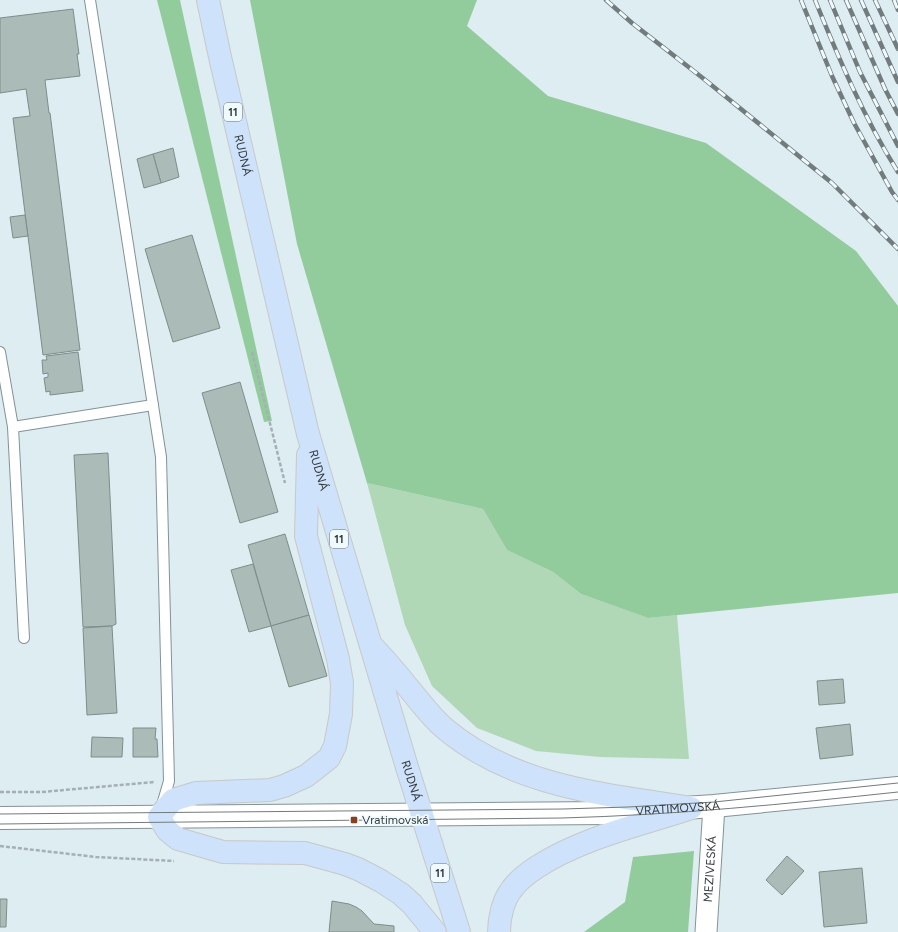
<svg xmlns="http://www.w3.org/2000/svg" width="898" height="932" viewBox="0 0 898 932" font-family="Figtree,sans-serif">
<rect width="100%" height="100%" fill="#deedf2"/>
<polygon fill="#b0d7b6" points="367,483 483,509 507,550 553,572 581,594 648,618 677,615 689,759 600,757 536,751 477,728 432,686 405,625"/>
<g fill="#93cc9c">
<polygon points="157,0 180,0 272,421 264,422"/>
<polygon points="250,0 477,0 467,26 548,96 706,143 856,251 898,306 898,593 648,618 581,594 553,572 507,550 483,509 367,483 297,244"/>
<polygon points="694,851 688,932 584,932 625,902 633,857"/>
</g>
<g fill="#abbbb8" stroke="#7e8d8a">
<polygon points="73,9 79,54 77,54 80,76 45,80 49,113 50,113 80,350 43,355 13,118 30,116 26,89 0,93 0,18"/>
<polygon points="173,148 179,177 161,183 153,154"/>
<polygon points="153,154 161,183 144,188 137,159"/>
<polygon points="25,215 28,236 13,238 10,217"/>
<polygon points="192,235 220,328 173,342 145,249"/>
<polygon points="78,352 83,391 50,395 50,391 46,392 44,378 48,377 48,373 43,374 42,360 47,360 46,356"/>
<polygon points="240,382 278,512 240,523 202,393"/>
<polygon points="108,453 116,624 112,626 83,627 74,455"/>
<polygon points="285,534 309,615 271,626 248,545"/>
<polygon points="253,564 271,626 249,632 231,570"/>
<polygon points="309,615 327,676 289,687 271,626"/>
<polygon points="112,626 117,713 87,715 83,628"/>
<polygon points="843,679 845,703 819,705 817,681"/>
<polygon points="850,724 853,755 820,759 816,728"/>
<polygon points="133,728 156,728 155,739 157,739 158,757 133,757"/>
<polygon points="92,737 123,738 122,757 91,757"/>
<polygon points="787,856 804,871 782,895 766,880"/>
<polygon points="862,868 867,923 824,927 819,872"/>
<polygon points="0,899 7,899 6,927 0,927"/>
<polygon points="332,901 349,904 356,907 362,911 374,924 394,926 394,932 329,932"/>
</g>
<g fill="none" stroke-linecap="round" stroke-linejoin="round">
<g stroke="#849297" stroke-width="12">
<g id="lane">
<polyline points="90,0 161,457 169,781 162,805"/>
<polyline points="0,352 13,427 24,638"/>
<polyline points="13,427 153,405"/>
</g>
</g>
<g stroke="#849297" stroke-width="23">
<g id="street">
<path id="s1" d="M706,932L714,806"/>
</g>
</g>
<g stroke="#849297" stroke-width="24">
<g id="secondary">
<path id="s2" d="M0,818L609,813L714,806L898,788"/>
</g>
</g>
<g stroke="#c7c8c9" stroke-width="24">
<g id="primary">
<path id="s3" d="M208,0L220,57L308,434L406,764L459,932"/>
<polyline points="308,455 306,536 338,659 342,683 341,714 335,746 329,758 315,769 306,776 284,786 270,790 196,793 173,800 159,817 168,831 178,839 223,852 305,853 345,864 358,869 381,881 401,894 412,904 435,932"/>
<path d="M374,648C385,660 396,672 406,685C419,700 429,715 444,728C514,787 604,794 691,808"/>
<path d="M499,932C499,918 503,900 512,889C518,880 528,873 537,867C582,838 637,826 688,809"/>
</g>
</g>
<g stroke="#a4b0b4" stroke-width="2.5" stroke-dasharray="4 2" stroke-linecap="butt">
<polyline points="252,352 285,483"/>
<polyline points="0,792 42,792 154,782"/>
<polyline points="0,846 96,857 174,861"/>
</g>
<use href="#lane" stroke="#fff" stroke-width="10"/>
<use href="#street" stroke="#fff" stroke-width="21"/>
<use href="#secondary" stroke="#fff" stroke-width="22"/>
<use href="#primary" stroke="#cee2fb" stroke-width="22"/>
<g stroke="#727b7e" stroke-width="1">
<polyline points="0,814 563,809 628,807 714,802 898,783"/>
<path d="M0,824L562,818C675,815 786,804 898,792"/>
</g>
<g stroke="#727b7e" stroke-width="4.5">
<g id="rail">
<polyline points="606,0 632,23 704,79 832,183 898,249"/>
<polyline points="801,0 832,76 854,123 892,192 898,200"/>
<path d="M815,0C839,59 864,118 898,172"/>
<polyline points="830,0 860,72 898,146"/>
<polyline points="846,0 885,89 898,114"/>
<polyline points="861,0 898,82"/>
<polyline points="875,0 898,49"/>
<polyline points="894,0 898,10"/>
</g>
</g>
<use href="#rail" stroke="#eefafe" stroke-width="3" stroke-dasharray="9" stroke-linecap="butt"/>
</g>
<rect fill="#88411f" stroke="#eefafe" stroke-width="1.5" x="350" y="816" width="8" height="8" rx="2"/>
<g text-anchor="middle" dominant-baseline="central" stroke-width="3.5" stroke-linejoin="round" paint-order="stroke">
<g fill="#eefafe" stroke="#6d7578" stroke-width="1">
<rect x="224" y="103" width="18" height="18" rx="3"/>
<rect x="330" y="530" width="18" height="18" rx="3"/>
<rect x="431" y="864" width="18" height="18" rx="3"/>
</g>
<g font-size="11" font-weight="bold" fill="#363c3e">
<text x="233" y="112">11</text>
<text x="339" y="539">11</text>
<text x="440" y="873">11</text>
</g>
<g font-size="12" fill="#363c3e" stroke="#eefafe">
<text stroke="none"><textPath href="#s3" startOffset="159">RUDNÁ</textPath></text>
<text stroke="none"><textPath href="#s3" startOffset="483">RUDNÁ</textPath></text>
<text stroke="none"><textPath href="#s3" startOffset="807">RUDNÁ</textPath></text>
<text stroke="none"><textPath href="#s2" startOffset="678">VRATIMOVSKÁ</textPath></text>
<text stroke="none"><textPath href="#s1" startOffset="63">MEZIVESKÁ</textPath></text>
</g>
<g font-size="12" fill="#363c3e" stroke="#eefafe" text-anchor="start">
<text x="362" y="820">Vratimovská</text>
</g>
</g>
</svg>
